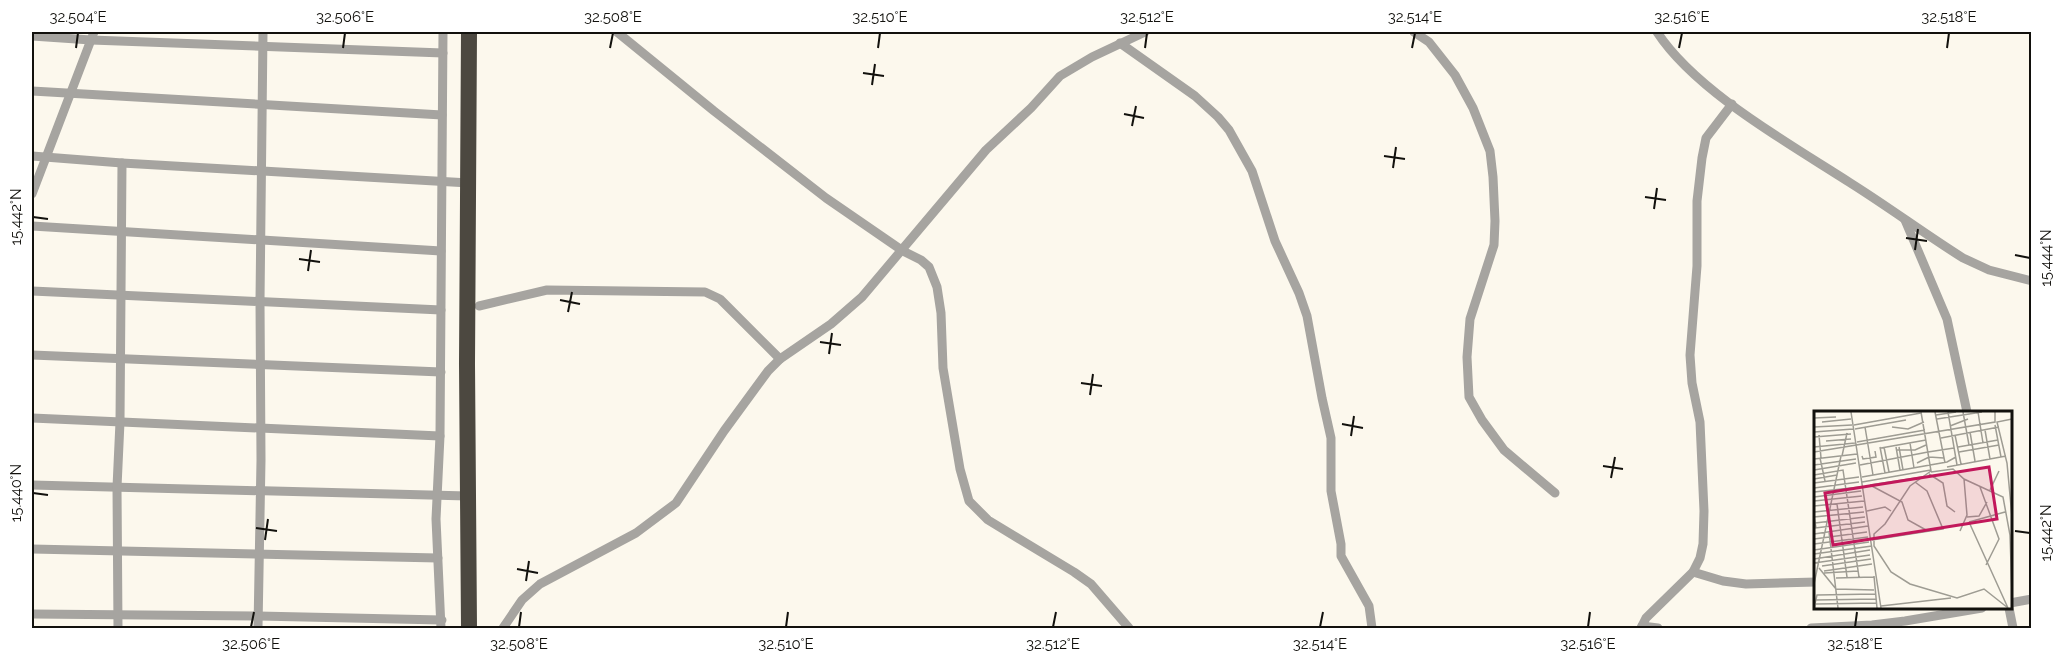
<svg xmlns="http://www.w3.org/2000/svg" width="2063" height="660" viewBox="0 0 2063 660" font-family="Raleway,sans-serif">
<rect width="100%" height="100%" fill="#fcf8ed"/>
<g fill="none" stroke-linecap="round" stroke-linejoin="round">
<g stroke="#a6a4a0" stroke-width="9">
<polyline points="617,32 714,111 826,198 903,251 921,260 929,267 937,287 941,313 943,368 960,469 969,501 988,520 1074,572 1091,584 1129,628"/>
<polyline points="1414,32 1429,42 1455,75 1473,108 1490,151 1493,177 1495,221 1494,245 1470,319 1467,357 1469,397 1482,420 1504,450 1555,493"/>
<path d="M1657,32C1696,92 1792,145 1852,184C1890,208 1925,234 1963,258L1989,270L2032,281"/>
<polyline points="32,36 91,40 443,53"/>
<polyline points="1120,43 1195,96 1218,117 1229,130 1252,171 1275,241 1299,293 1307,316 1322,398 1331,438 1331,491 1341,544 1341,556 1369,606 1372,628"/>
<polyline points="32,91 442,115"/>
<polyline points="32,156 122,163 469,183"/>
<polyline points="32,194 94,32"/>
<polyline points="1905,220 1947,319 1967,412"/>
<polyline points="32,226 441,251"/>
<polyline points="32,291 441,310"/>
<polyline points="479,306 547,290 705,292 720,299 780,359"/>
<polyline points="32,355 441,372"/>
<polyline points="32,418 440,436"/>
<polyline points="32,485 468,496"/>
<polyline points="32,549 438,558"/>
<polyline points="1693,572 1723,581 1746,584 1816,582"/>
<polyline points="2010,603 2032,599"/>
<polyline points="2009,608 2013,628"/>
<polyline points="32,614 258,616 442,620"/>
<polyline points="1642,626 1658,628"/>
<polyline points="118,628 117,487 120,422 122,163"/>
<polyline points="258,628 261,460 260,301 263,32"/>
<polyline points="441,628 436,519 440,436 443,32"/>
<polyline points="503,628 522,600 540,584 636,533 676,503 724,431 768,371 780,359 831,324 862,297 986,150 1031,108 1060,76 1092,57 1145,32"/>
<polyline points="1641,628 1646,618 1693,572 1700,558 1703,544 1704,511 1700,422 1692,383 1690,355 1697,266 1697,201 1702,158 1706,138 1732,104"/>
<polyline points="1811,628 1872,625 1905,621 1982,608"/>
</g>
<polyline stroke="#4c4840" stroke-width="16" points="469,628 467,364 469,32"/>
</g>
<path fill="none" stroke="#12110d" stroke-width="2" d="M76,48L78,33M343,48L345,33M610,48L613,33M878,48L880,33M1145,48L1147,33M1412,48L1415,33M1679,48L1682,33M1947,48L1949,33M863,73L884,76M872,85L875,64M1124,114L1144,118M1132,126L1136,106M1384,156L1405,159M1393,168L1396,147M1645,197L1666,200M1654,209L1657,188M33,217L48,219M1906,238L1927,241M1915,250L1918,229M2015,255L2030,258M299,259L320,262M308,271L311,250M560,300L580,304M568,312L572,292M820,342L841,345M829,354L832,333M1081,383L1102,386M1090,395L1093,374M1342,424L1363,428M1351,436L1354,416M1603,466L1623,469M1611,478L1615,457M33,493L48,495M256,528L277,531M2015,531L2030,533M265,540L268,519M517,569L538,573M526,581L529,561M251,627L254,612M519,627L521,612M786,627L788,612M1053,627L1056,612M1320,627L1323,612M1588,627L1590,612M1855,627L1857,612"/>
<g transform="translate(1814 411)">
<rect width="198" height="198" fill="#fcf8ed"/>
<path fill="none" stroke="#9e9c93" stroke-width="1.5" d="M37,1L67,197M107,1L117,60L96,75L71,113L60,123V135L77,161L96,173L143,187L170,178L194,197M121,1L131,52M134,1L143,54M149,1L155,34M164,1L169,32M122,4L142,1M0,7L22,6M123,8L168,1M198,8L183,11L193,52L198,106M8,11L37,8M40,14L107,2M181,14L187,46M136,15L154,8M0,16L38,14M51,16L59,64M78,16L94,18L110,11M41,18L92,9M171,19L176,48M0,21L39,18M156,21L161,50M5,24L7,47M141,24L147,53M0,26L37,23M127,27L185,16M12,30L37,28M43,31L111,19M96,32L100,57M0,36L41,32M66,36L71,62M70,36L75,61M82,36L86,59M85,36L89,59M144,36L184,29M67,37L112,29M82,39H101L112,34M0,41L181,11V1M114,41L140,37M145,41L185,34M28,45L33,22M48,45L49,48L62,46L61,40M6,47L11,70M0,48L43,43M103,52L115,46L130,47M0,54L42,48M46,54L114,41M133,56L192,45M0,59L42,52M117,61L139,58L150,68L189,86L196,124L198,184M115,63L129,72L133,95L141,101M0,64L29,59L45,166M48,66L133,51L142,46M0,68L23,64M48,71L117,59M0,72L45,66M56,74L88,91L94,109L112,119M56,74L108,66M166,76L185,128L172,154M0,77L45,71M176,79L185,60M0,81L46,76M0,86L47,80M0,90L48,85M23,93L33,166M0,95L50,90M53,100L71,96L77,100M0,101L49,96M153,106L165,105L173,91M155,111L194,197M155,111L191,101M1,112L51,106M1,117L51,111M2,117L0,106L50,101M146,120L153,104L150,68M15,121L24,197M0,123L54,115M0,128L53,121M58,129L129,118L113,80L101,71M0,133L54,126M0,139L55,131M0,143L58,135M0,148L56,139M0,152L56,144M8,155L57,148M5,157L22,178L60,179M10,160L58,153M10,162L44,160M60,165L63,197M22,167L60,166M0,173L27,45M2,189L62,188M2,193L63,192M67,195L137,187M0,197L3,184L61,183"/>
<path fill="#c2185b" fill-opacity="0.15" stroke="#c2185b" stroke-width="3" d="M175,56L183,108L19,134L11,82Z"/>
<rect width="198" height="198" fill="none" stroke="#12110d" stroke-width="3"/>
</g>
<rect width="2063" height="660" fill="none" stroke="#ffffff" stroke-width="66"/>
<rect x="33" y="33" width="1997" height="594" fill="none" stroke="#12110d" stroke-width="2"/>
<g font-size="15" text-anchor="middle" fill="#12110d">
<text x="78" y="22">32.504°E</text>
<text x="345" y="22">32.506°E</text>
<text x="613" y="22">32.508°E</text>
<text x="880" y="22">32.510°E</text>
<text x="1147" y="22">32.512°E</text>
<text x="1415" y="22">32.514°E</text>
<text x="1682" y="22">32.516°E</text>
<text x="1949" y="22">32.518°E</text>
<text transform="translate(16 217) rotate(-90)" y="5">15.442°N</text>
<text transform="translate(2046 258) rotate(-90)" y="5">15.444°N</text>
<text transform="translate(16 493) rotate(-90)" y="5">15.440°N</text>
<text transform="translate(2046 533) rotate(-90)" y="5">15.442°N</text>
<text x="251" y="649">32.506°E</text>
<text x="519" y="649">32.508°E</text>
<text x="786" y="649">32.510°E</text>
<text x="1053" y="649">32.512°E</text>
<text x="1320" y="649">32.514°E</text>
<text x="1588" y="649">32.516°E</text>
<text x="1855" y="649">32.518°E</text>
</g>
</svg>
